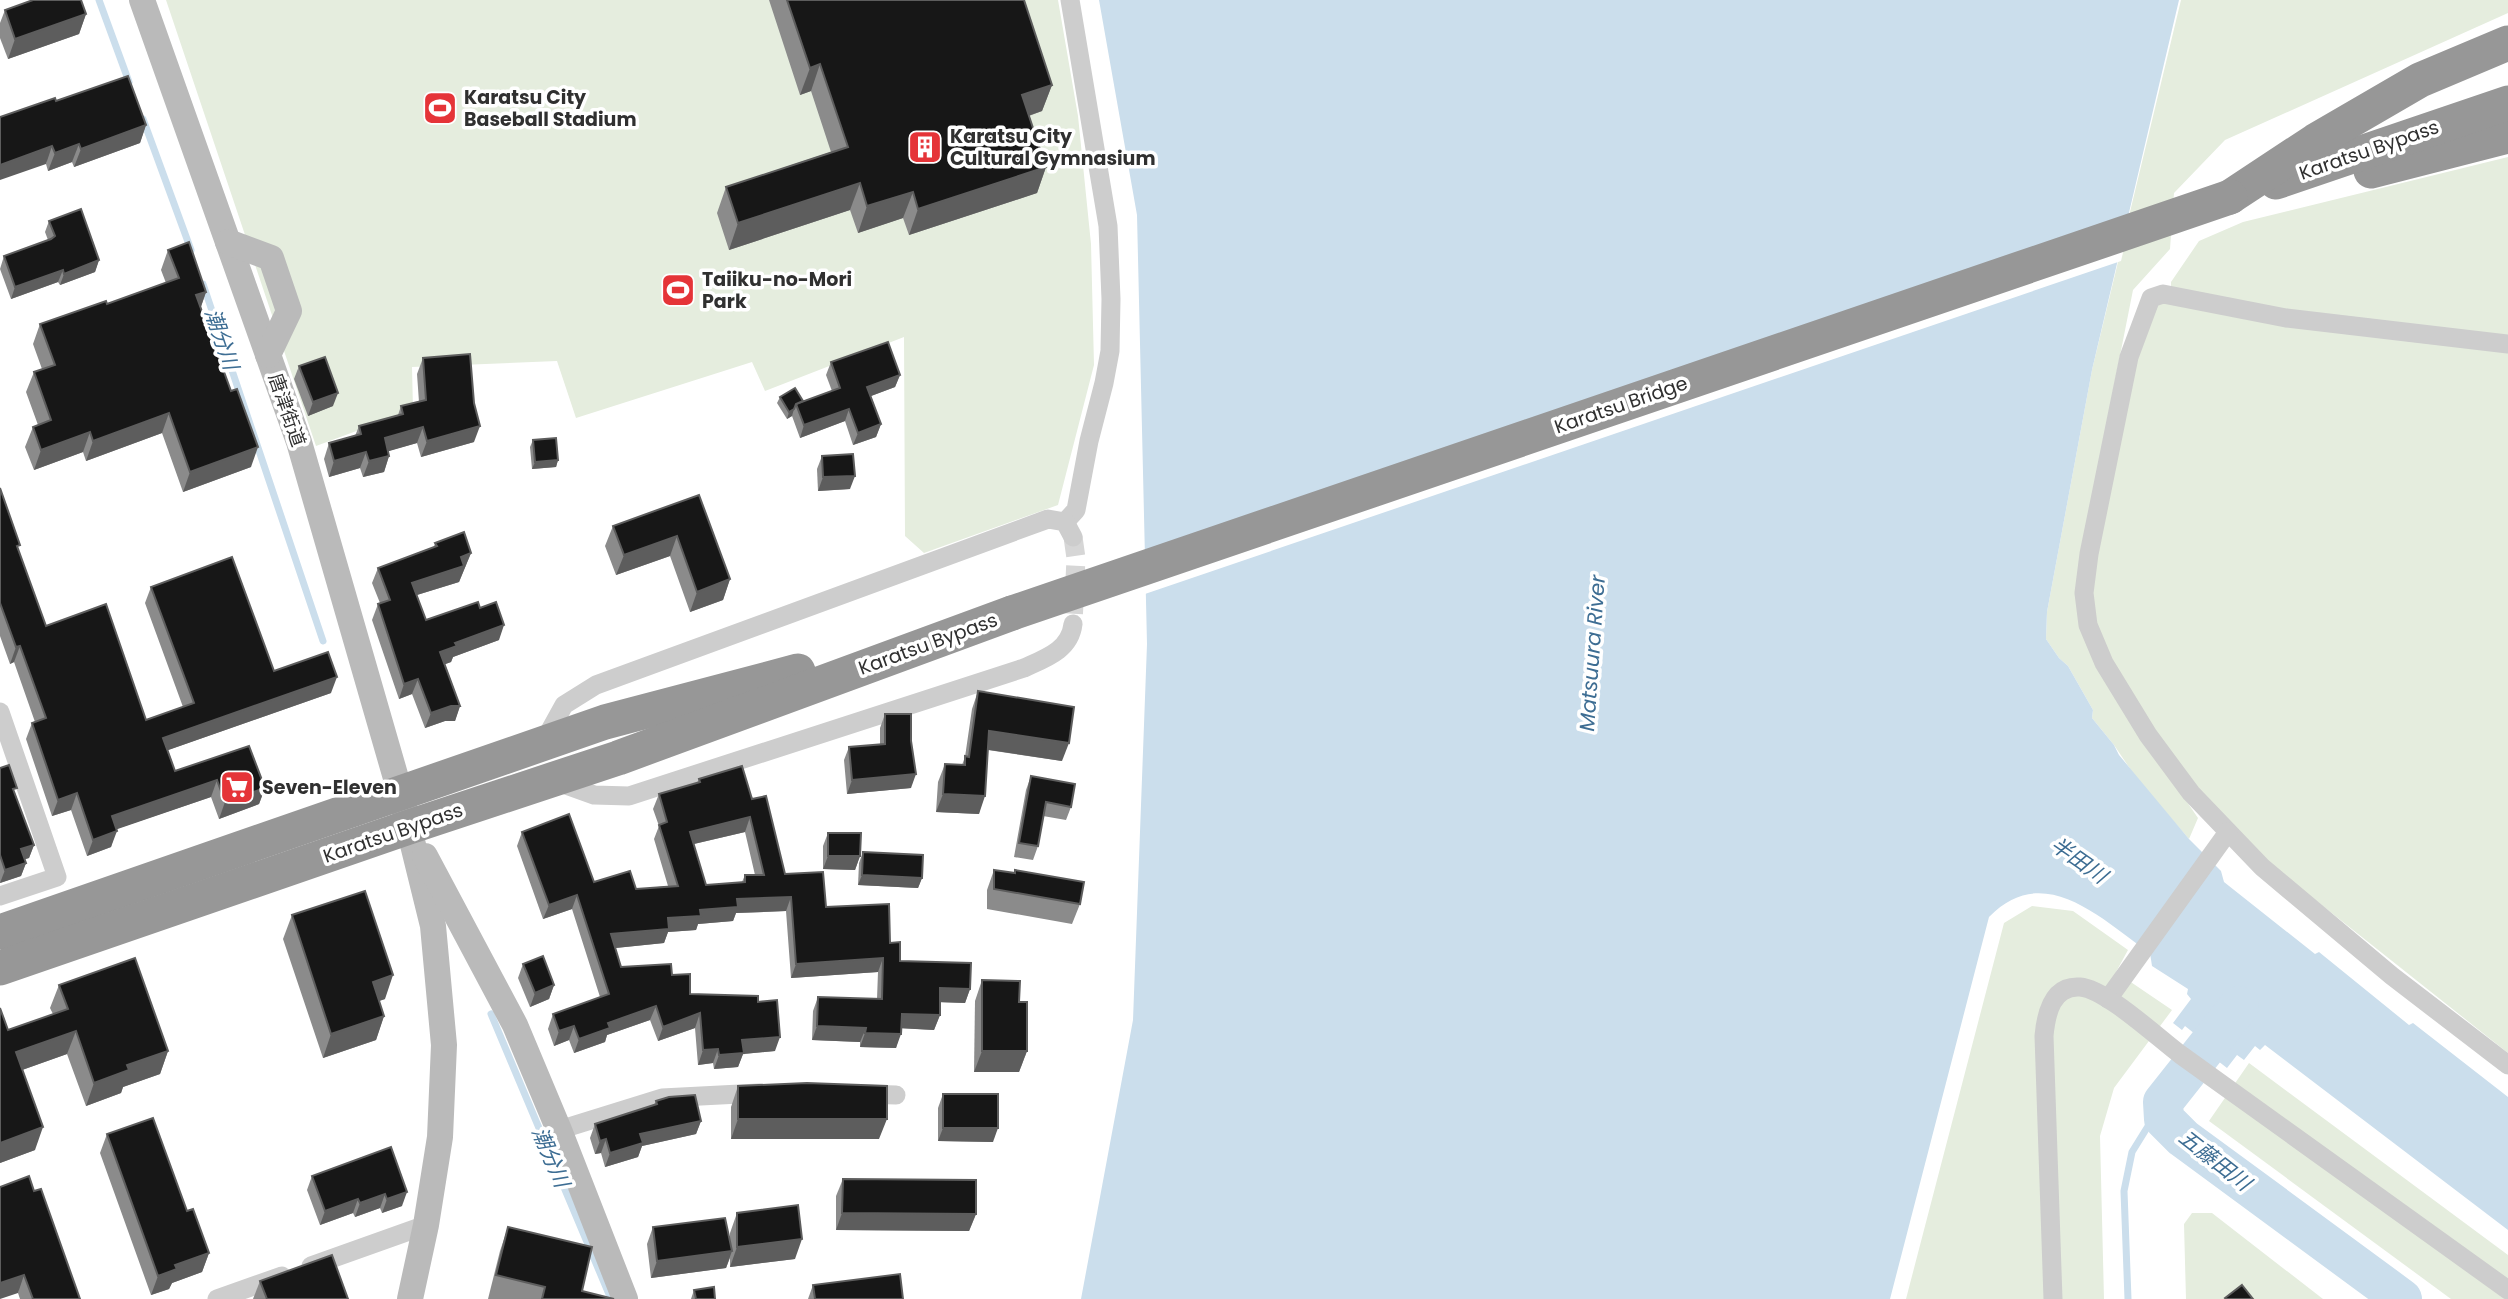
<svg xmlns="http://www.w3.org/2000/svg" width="2508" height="1299" viewBox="0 0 2508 1299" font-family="Poppins,'Noto Sans JP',sans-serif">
<rect width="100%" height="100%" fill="#fff"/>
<g fill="#e5edde">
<polygon points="166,0 1058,0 1078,116 1091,244 1094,365 1058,505 924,553 905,536 904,337 765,391 752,362 576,418 557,361 412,367 413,410 316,446"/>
<polygon points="2181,0 2508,0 2508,13 2225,140 2174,193 2170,249 2133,290 2080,557 2119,703 2198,818 2189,839 2137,779 2114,745 2092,718 2093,710 2068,666 2059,658 2046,639 2047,612 2092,370"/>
<polygon points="2508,157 2508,1053 2266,861 2193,783 2129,696 2093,618 2090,594 2136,356 2153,304 2171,296 2171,282 2199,241 2243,222"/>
<polygon points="2032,906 2073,911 2128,950 2116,972 2172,1010 2114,1088 2100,1136 2104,1299 1906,1299 2004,923"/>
<polygon points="2249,1063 2508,1255 2508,1299 2451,1299 2209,1121"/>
<polygon points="2192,1213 2212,1213 2323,1299 2186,1299 2184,1224"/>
</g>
<path fill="#cbdeec" d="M1099,0H2179L2092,370L2047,612L2046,639L2059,658L2068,666L2093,710L2092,718L2114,745L2119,755L2189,839L2221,871L2224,882L2315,954L2319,952L2409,1025L2413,1023L2508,1097V1230L2265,1045L2260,1050L2255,1046L2244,1060L2237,1055L2227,1068L2191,1040L2195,1034L2185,1026L2182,1030L2173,1023L2191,999L2187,994L2188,989L2152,966L2150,953C2101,919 2044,860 1989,917L1890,1299H1081L1133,1020L1147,644L1137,215Z"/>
<polygon fill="#fff" points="2132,215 2121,261 1142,595 1141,553"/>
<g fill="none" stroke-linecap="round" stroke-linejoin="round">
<g stroke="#cbdeec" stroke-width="7">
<polyline points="99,0 129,82"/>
<polyline points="143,119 191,250"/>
<polyline points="203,284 323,641"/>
<polyline points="491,1014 611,1299"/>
<polyline points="2128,1299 2124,1191 2132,1152 2163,1102"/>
</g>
<polyline stroke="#cbdeec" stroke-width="40" points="2239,1006 2163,1102 2164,1119 2183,1138 2402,1299"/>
<polyline stroke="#d6d6d6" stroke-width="19" stroke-dasharray="19 10" stroke-linecap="butt" points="1073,537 1076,558 1073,624"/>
<g stroke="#cdcdcd" stroke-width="19">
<polyline points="2508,344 2286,318 2163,294 2151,298 2129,357 2089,554 2084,593 2088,625 2104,663 2148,735 2191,793 2262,867 2392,976 2508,1065"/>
<polyline points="1065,522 1076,510 1089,441 1104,383 1110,351 1111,299 1108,226 1070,0"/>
<polyline points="0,712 57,877 0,896"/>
<polyline points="543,743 564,705 596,685 1048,519 1065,522 1073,537"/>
<path d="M555,781L594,795L629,796L1024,668C1046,658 1070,650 1073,624"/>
<polyline points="2108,999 2228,832"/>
<polyline points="863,1094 896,1095"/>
<polyline points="559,1130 662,1098 759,1093"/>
<polyline points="311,1266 426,1225"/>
<polyline points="217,1299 282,1276"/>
<path d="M2053,1299L2044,1036C2046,1014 2052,985 2080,987C2106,989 2158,1038 2181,1055C2290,1133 2399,1212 2508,1290"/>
</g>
<g stroke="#bababa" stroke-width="26">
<polyline points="142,0 299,442 400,792 433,926 444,1045 440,1137 426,1225 410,1299"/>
<polyline points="228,242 271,258 289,311 268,355"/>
<polyline points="425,856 515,1025 559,1130 625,1299"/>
</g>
<g stroke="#979797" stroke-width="35">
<polyline points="2371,171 2508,136"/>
<polyline points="2276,182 2508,103"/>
<polyline points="2230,197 2315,141 2420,80 2508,43"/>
<polyline points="0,932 605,722 798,671"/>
<polyline points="0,968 409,827 618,758 1012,613"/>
</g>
<polyline stroke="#979797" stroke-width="35" points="1012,613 2230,197"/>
</g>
<g fill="#8b8b8b" fill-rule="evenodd">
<polygon points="769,0 1024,0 1052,85 1042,111 1029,116 1046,167 1037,193 909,235 903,218 858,233 850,210 729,250 717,213 726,187 831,152 811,91 800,95"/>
<polygon points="5,10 86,14 79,34 8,59 0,38 0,23"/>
<polygon points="56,101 146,125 140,143 74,167 72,162 48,171 46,164"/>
<polygon points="49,221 99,260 95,272 60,285 58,282 11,299 0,269 4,256 48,240 45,232"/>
<polygon points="168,250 206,292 201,307 251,467 183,492 162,433 86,461 83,452 34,470 25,447 33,427 38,425 26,392 34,372 42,369 33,344 40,324 107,304 166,283 161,270"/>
<polygon points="423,358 474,442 421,457 417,443 388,451 389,456 384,472 363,477 360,468 329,477 324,459 329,443 355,436 359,426 398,415 401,406 419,402 417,374"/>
<polygon points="831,362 900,375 895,387 871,396 881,424 876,437 853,445 845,421 800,438 792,416 787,419 777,403 780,397 803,401 832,391 826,375"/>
<polygon points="299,366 333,406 308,416 294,379"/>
<polygon points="533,440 558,460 556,467 532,469 530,447"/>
<polygon points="822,456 850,489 818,491 817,469"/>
<polygon points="0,488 18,550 46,626 146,720 183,707 145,603 151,587 274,671 331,693 168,750 175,771 265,788 259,804 219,819 211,797 116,829 111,847 87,856 71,810 52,816 26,739 32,723 35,722 14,662 10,664 0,636"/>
<polygon points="699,495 730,579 723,600 690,612 670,556 616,575 605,546 613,526"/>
<polygon points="435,543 471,553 459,582 417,595 426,620 480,608 499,640 453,657 451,662 445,664 460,706 455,721 445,721 425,728 412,694 399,699 372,620 378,604 380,603 372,583 378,568 434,547"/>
<polygon points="978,691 1062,761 988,750 979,814 936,812 938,782 945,764 962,765 965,757 972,709"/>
<polygon points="885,714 911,741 911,788 847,794 844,760 849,747 880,744 880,728"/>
<polygon points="0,768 15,793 34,845 29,858 25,859 26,863 21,876 0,883"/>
<polygon points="1031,776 1071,807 1066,820 1043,816 1038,846 1033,860 1014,857 1026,790"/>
<path d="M699,779L752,799L785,874L826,907L890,943L900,961L970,989L965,1003L940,1002V1015L934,1030L901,1028L896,1048L860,1047V1042L812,1040L813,1011L818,997L877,999L878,972L791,978L786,911L736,913L733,921L698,924L696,930L668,932L664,943L615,948L621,967L672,975L690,994L758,1002L775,1051L743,1054L738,1067L714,1069L713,1063L698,1065L695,1028L658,1041L650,1020L607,1035L605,1042L574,1053L569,1040L554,1046L548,1029L553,1014L600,997L572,909L543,919L517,846L522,832L594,882L636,889L668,886L654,839L659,826L653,809L659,794L697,783ZM745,832L755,875H745L742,882L706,885L694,844Z"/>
<polygon points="828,833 860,856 855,870 823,869 823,846"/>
<polygon points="863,852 922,878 918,888 858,885 859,863"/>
<polygon points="994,870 1080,904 1072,924 987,909 987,890"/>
<polygon points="292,915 385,999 379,1001 384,1016 376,1040 323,1058 283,939"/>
<polygon points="523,964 554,985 549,999 530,1007 518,978"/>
<polygon points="982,980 1019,1002 1027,1051 1019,1072 974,1072 975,1001"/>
<polygon points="59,985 168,1051 160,1074 123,1087 121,1093 86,1106 67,1054 22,1070 35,1150 0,1163 0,1008 8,1030 53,1014 50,1008"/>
<polygon points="738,1086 879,1139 731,1139 731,1107"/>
<polygon points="943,1094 993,1142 938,1141 938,1108"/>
<polygon points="656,1101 701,1121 696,1134 642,1146 638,1157 605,1167 601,1153 595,1154 590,1138 595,1124 654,1105"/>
<polygon points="107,1134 187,1211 209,1253 202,1272 172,1283 169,1289 151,1295 100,1153"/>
<polygon points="391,1147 402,1206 382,1213 380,1208 355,1217 353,1213 320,1225 307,1190 312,1176"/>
<polygon points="843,1179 976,1214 969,1231 836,1230 836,1196"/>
<polygon points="34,1191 80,1299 20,1299 18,1293"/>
<polygon points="737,1213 795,1259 730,1267 730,1258 726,1268 651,1278 647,1244 653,1227 730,1240 730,1233"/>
<polygon points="508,1227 582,1291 614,1299 488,1299 500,1251"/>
<polygon points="260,1281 348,1299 253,1299"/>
<polygon points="813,1285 903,1299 808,1299"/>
<polygon points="694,1290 715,1299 691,1299"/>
</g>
<g fill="#5d5d5d">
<polygon points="86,14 79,34 8,59 15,39"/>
<polygon points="820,64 811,91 800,95 810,68"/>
<polygon points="1052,85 1042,111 1013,121 1022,95"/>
<polygon points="146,125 140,143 74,167 81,149"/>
<polygon points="79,144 72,162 48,171 55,153"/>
<polygon points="52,146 46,164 0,180 0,165"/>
<polygon points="1046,167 1037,193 909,235 918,209"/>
<polygon points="860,183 850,210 729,250 738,223"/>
<polygon points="913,192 903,218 858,233 867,206"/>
<polygon points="99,260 95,272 60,285 64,274"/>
<polygon points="63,270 58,282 11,299 15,287"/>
<polygon points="206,292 199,312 196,295"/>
<polygon points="900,375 895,387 863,399 867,387"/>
<polygon points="338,393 333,406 308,416 313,402"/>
<polygon points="794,409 792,416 787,419 789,412"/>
<polygon points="849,409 845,421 800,438 804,425"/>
<polygon points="169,413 162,433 86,461 93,441"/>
<polygon points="881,424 876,437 853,445 858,433"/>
<polygon points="480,426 474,442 421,457 427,441"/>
<polygon points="423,427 417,443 379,454 385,438"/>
<polygon points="90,432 83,452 34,470 41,450"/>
<polygon points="258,447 251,467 183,492 190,472"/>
<polygon points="366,452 360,468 329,477 334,461"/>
<polygon points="389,456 384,472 363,477 369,461"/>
<polygon points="558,460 556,467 532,469 535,462"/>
<polygon points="855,476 850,489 818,491 823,477"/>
<polygon points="677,536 670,556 616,575 624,555"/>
<polygon points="471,553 459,582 407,598 412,583 461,557"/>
<polygon points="730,579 723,600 690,612 697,592"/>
<polygon points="504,625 499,640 453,657 451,662 435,668 440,652 455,643"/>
<polygon points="20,646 14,662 10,664 16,647"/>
<polygon points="337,677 331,693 157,754 163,738"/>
<polygon points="418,679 412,694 399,699 404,684"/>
<polygon points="451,706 460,706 455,721 445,721 425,728 431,713"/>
<polygon points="989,731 1069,743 1062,761 983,749"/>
<polygon points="916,774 911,788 847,794 852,780"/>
<polygon points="217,780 211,797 106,833 112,816"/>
<polygon points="265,788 259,804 219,819 225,802"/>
<polygon points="77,793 71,810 52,816 58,800"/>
<polygon points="943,794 985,796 979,814 936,812"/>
<polygon points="750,817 745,832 685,846 690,832"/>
<polygon points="117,831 111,847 87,856 93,840"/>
<polygon points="34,845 29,858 16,862 21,849"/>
<polygon points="828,856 860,856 855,870 823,869"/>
<polygon points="26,863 21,876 0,883 5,870"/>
<polygon points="862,875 922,878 918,888 858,885"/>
<polygon points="577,895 572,909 543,919 549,905"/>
<polygon points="791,897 786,911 736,913 733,921 698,924 696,930 668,932 664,943 606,949 611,934 668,918 737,899"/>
<polygon points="883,958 878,972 791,978 796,964"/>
<polygon points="393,975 385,999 364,1006 373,982"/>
<polygon points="554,985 549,999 530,1007 535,993"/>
<polygon points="940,988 970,989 965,1003 935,1002"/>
<polygon points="656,1006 650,1020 607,1035 605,1042 574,1053 579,1039 608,1023"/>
<polygon points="700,1013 695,1028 658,1041 663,1027"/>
<polygon points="902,1014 940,1015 934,1030 896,1028"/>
<polygon points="384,1016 376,1040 323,1058 331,1034"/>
<polygon points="574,1026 569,1040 554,1046 559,1031"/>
<polygon points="817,1026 866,1028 860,1042 812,1040"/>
<polygon points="76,1031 67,1054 8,1075 16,1052"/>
<polygon points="865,1033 901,1034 896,1048 860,1047"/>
<polygon points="780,1037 775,1051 743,1054 738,1067 714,1069 719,1055 742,1040"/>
<polygon points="718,1049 713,1063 698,1065 703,1050"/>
<polygon points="168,1051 160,1074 123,1087 121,1093 86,1106 94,1083 127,1065"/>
<polygon points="982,1051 1027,1051 1019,1072 974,1072"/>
<polygon points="738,1119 887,1119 879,1139 731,1139"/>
<polygon points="701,1121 696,1134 642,1146 638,1157 605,1167 610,1153 640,1134"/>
<polygon points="43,1127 35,1150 0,1163 0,1143"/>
<polygon points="943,1128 998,1128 993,1142 938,1141"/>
<polygon points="606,1139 601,1153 595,1154 600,1141"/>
<polygon points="407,1192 402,1206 382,1213 387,1199"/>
<polygon points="385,1194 380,1208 355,1217 360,1203"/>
<polygon points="358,1199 353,1213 320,1225 325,1211"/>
<polygon points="842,1213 976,1214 969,1231 836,1230"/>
<polygon points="802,1239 795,1259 730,1267 737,1247"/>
<polygon points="732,1251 726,1268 651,1278 657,1261"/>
<polygon points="209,1253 202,1272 172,1283 169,1289 151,1295 158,1276 175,1265"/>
<polygon points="24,1275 18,1293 0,1299 0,1283"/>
</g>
<g fill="#171717" stroke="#5d5d5d" stroke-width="2" fill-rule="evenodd">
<polygon points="33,0 81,0 86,14 15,39 5,10"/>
<polygon points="787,0 1024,0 1052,85 1022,95 1046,167 918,209 913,192 867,206 860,183 738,223 726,187 848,147 820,64 810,68"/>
<polygon points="128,76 146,125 81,149 79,144 55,153 52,146 0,165 0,117 55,98 56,101"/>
<polygon points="81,209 99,260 64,274 63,270 15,287 4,256 51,239 55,236 49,221"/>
<polygon points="189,242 206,292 196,295 231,391 237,389 258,447 190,472 169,413 93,441 90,432 41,450 33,427 51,420 34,372 55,365 40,324 106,301 107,304 179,278 168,250"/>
<polygon points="888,342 900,375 867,387 881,424 858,433 849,409 804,425 796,404 840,388 831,362"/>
<polygon points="470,354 474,403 480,426 427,441 423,427 385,438 389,456 369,461 366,452 334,461 329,443 361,434 359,426 403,414 401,406 426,400 423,358"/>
<polygon points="325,357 338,393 313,402 299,366"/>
<polygon points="795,388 803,401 796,404 794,409 789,412 780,397"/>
<polygon points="556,438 558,460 535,462 533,440"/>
<polygon points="853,454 855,476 823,477 822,456"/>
<polygon points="0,488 20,545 17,546 46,626 106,604 146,720 194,703 151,587 232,557 274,671 328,652 337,677 163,738 175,771 249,746 265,788 225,802 217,780 112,816 117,831 93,840 77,793 58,800 32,723 46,718 20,646 16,647 0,603"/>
<polygon points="699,495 730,579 697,592 677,536 624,555 613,526"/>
<polygon points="464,532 471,553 461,557 464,566 412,583 426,620 478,602 480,608 496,602 504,625 455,643 457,646 440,652 460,706 451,706 431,713 418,679 404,684 378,604 390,600 378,568 437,546 435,543"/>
<polygon points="978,691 1074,707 1069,743 989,731 985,796 943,794 945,764 965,765 965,756 969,757"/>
<polygon points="885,714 911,714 911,741 916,774 852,780 849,747 885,744"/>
<polygon points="9,765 17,788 13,789 34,845 21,849 26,863 5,870 0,855 0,768"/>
<path d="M742,766L752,799L766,796L785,874L823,872L826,907L889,904L890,943L900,942V961L971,963L970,989L940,988V1015L902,1014L901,1034L865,1033L866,1028L817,1026L818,997L882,999L883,958L796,964L791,897L737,899L738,907L700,910L701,916L668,918L669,929L611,934L621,967L671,964L672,975L690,974V994L758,996V1002L777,1000L780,1037L742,1040L744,1053L719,1055L718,1049L703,1050L700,1013L663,1027L656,1006L608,1023L610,1028L579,1039L574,1026L559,1031L553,1014L609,994L577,895L549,905L522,832L569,814L594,882L630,871L636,889L678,886L659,825L667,822L659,794L700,782L699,779ZM750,817L764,875H745V882L706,885L690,832Z"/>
<polygon points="1031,776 1075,784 1071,807 1046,802 1038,846 1019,843"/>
<polygon points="828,833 861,833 860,856 828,856"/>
<polygon points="863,852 923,855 922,878 862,875"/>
<polygon points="994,870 1015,873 1015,870 1084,882 1080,904 994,889"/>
<polygon points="365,891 393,975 373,982 384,1016 331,1034 292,915"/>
<polygon points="543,956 554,985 535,993 523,964"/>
<polygon points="135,958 168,1051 127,1065 129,1070 94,1083 76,1031 16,1052 43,1127 0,1143 0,1008 8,1030 68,1009 59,985"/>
<polygon points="982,980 1020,981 1019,1002 1027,1002 1027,1051 982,1051"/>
<polygon points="807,1083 887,1086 887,1119 738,1119 738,1086"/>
<rect x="943" y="1094" width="55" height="34"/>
<polygon points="695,1095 701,1121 640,1134 643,1143 610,1153 606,1139 600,1141 595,1124 657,1104 656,1101 669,1097"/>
<polygon points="153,1118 187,1211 193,1209 209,1253 175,1265 177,1269 158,1276 107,1134"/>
<polygon points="391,1147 407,1192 387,1199 385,1194 360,1203 358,1199 325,1211 312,1176"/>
<polygon points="29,1176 34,1191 41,1189 80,1299 33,1299 24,1275 0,1283 0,1187"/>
<polygon points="843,1179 976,1180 976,1214 842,1213"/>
<polygon points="798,1205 802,1239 737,1247 737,1213"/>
<polygon points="725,1218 732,1251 657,1261 653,1227"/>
<polygon points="508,1227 592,1247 582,1291 614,1299 542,1299 545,1287 496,1275"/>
<polygon points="332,1255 348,1299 267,1299 260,1281"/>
<polygon points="900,1274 903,1299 815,1299 813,1285"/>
<polygon points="2242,1285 2253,1299 2226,1299 2225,1298"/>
<polygon points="714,1287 715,1299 696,1299 694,1290"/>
</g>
<defs>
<g id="stadium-square" transform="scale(1.75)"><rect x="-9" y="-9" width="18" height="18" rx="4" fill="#e53438" stroke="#fff"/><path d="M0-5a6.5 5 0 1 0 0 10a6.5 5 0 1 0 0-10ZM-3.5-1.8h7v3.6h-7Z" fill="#fff"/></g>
<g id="building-square" transform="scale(1.75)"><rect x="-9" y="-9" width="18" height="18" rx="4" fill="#e53438" stroke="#fff"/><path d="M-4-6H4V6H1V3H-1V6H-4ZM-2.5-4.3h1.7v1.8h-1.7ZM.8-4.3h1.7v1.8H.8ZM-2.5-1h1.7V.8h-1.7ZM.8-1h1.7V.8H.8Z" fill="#fff"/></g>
<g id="supermarket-square" transform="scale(1.75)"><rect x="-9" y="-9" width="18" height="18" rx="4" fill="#e53438" stroke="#fff"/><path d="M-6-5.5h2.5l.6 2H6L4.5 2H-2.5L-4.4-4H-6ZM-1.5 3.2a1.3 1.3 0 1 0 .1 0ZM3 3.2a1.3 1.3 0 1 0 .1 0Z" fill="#fff"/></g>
</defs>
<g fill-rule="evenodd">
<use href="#stadium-square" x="440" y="108"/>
<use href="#building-square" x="925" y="147"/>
<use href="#stadium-square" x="678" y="290"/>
<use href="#supermarket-square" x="237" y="787"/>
</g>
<g text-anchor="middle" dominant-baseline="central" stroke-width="7" stroke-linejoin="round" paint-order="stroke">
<g font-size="19" font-weight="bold" fill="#303030" stroke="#fff" text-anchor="start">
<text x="464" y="97">Karatsu City<tspan x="464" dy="22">Baseball Stadium</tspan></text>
<text x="950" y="136">Karatsu City<tspan x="950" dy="22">Cultural Gymnasium</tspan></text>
<text x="702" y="279">Taiiku-no-Mori<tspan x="702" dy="22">Park</tspan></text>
<text x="262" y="787">Seven-Eleven</text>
</g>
<g font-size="19" fill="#303030" stroke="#fff">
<text transform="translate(2369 150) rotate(-19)">Karatsu Bypass</text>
<text transform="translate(1621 405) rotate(-19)">Karatsu Bridge</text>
<text transform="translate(287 410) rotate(71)">唐津街道</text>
<text transform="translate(928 644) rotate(-20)">Karatsu Bypass</text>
<text transform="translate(393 833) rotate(-19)">Karatsu Bypass</text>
</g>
<g font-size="21" font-style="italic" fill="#3d6d93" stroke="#fff">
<text transform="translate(222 339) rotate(71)">潮分川</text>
<text transform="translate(1592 653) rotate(-86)">Matsuura River</text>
<text transform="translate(2079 860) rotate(35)">半田川</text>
<text transform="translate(551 1157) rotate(67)">潮分川</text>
<text transform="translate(2215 1160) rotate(38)">五藤田川</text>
</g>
</g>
</svg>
